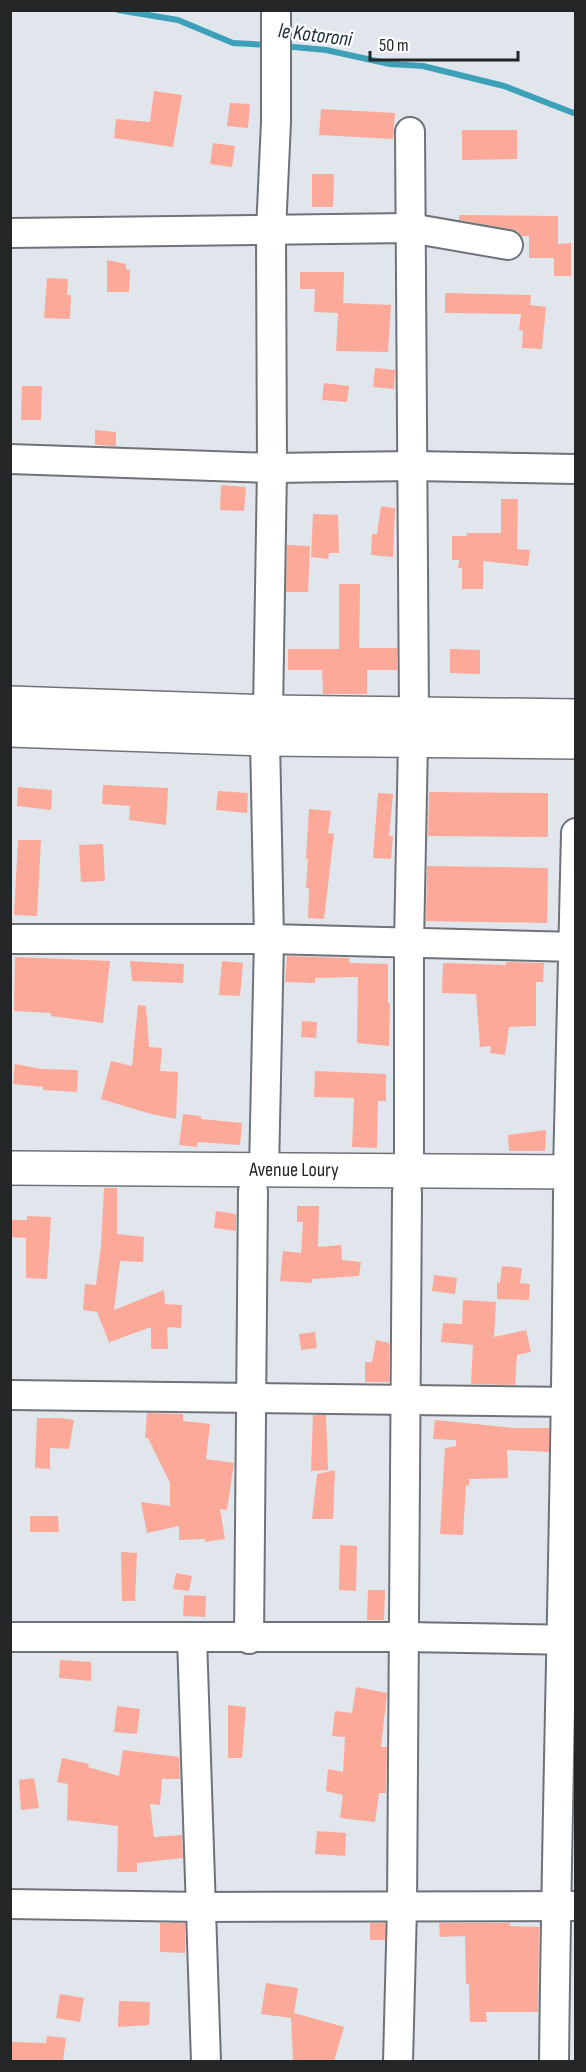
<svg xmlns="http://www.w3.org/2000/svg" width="586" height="2072" viewBox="0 0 586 2072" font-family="'Sofia Sans Condensed',sans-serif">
<rect width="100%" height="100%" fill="#e0e6ec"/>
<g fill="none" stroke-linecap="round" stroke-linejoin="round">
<g stroke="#3ba0b8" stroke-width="6">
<polyline points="118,10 178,20 233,43 270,45"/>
<polyline points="283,46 326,50 390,64 423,66 504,86 576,114"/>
</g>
</g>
<g fill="#fca99a">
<polygon points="154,91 182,95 173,147 114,138 116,119 150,122"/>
<polygon points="230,103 250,104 248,128 227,126"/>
<polygon points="321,109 395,113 393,139 319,135"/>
<polygon points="462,130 517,130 517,159 462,160"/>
<polygon points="213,143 235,146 232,167 210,164"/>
<polygon points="312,174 334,174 333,207 312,207"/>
<polygon points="459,215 558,216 558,244 571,243 571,276 554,276 554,258 529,258 529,236 521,236 518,232 511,229 459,220"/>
<polygon points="107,260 126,264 126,269 130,270 129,292 107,292"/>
<polygon points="300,272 344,272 343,303 391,305 388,352 336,351 338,313 314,312 315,289 300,289"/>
<polygon points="47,278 68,279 67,295 71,295 70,319 44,318"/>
<polygon points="445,293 531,295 530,305 546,307 542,349 522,348 523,331 519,330 521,314 445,313"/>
<polygon points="375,368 395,370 394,389 373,387"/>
<polygon points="324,383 349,386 347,402 322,400"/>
<polygon points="22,386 42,386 41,420 21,420"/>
<polygon points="95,430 116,432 116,446 95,445"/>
<polygon points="221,485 246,487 244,511 220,510"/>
<polygon points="501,499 518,499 517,549 530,550 528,566 483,561 483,589 462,589 462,568 458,568 459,560 452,560 452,536 467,536 467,533 501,533"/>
<polygon points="381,506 395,508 393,557 371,555 372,534 377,534"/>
<polygon points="313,514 338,515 339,553 329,553 328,559 311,557"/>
<polygon points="287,545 310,546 308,592 286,592"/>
<polygon points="339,584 360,584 359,648 397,648 397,670 367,670 367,694 323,694 322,670 288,670 288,649 339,649"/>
<polygon points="450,649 480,650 480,674 450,673"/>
<polygon points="103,785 168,788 166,825 129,820 130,806 102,804"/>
<polygon points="18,787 52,790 51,810 17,806"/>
<polygon points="218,791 248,793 247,813 216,810"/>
<polygon points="429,792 548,793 548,837 428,836"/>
<polygon points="378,793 393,794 389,836 393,836 391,859 373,858"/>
<polygon points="309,809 331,811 328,833 334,834 324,919 308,918 309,888 306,888 308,859 306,859"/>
<polygon points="18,840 41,840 37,916 14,915"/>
<polygon points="103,844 105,881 81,882 79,845"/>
<polygon points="427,866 548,868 547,923 426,921"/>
<polygon points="287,956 349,958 350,963 388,964 388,1003 390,1003 389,1046 357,1043 358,977 315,978 315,983 285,982"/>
<polygon points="15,957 110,961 103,1023 51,1016 51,1013 14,1011"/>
<polygon points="130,961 184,964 183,983 132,981"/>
<polygon points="222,961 243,963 240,996 219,995"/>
<polygon points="506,962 544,963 543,982 536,982 536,1026 509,1027 505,1055 490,1053 491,1046 480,1047 476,994 442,993 443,963 506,965"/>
<polygon points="138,1005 146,1006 149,1047 162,1048 160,1071 178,1072 176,1119 151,1114 101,1099 111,1061 132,1066"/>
<polygon points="302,1021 317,1022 316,1038 301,1037"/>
<polygon points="15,1064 42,1069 78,1070 77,1092 43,1090 43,1087 13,1084"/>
<polygon points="315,1071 386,1074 386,1101 378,1101 377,1148 352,1147 354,1098 314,1097"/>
<polygon points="183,1114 201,1116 201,1119 242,1123 240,1145 198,1142 197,1147 179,1145"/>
<polygon points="546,1130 545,1151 509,1151 508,1135"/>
<polygon points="104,1188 117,1188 117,1234 144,1237 143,1262 120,1261 114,1310 164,1290 165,1304 182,1305 181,1328 167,1327 168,1349 151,1349 151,1327 110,1342 110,1345 97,1312 83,1310 85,1284 96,1285 101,1246"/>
<polygon points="297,1206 319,1206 318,1247 341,1245 342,1260 361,1262 359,1276 312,1279 312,1283 280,1281 283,1251 301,1253 303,1222 297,1222"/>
<polygon points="216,1211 236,1214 236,1231 214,1228"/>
<polygon points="27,1216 51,1217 47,1279 26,1278 26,1238 10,1237 10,1220 27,1220"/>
<polygon points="502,1266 522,1268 520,1283 530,1284 529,1300 497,1299 497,1282 500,1283"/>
<polygon points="434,1275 457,1278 455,1294 432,1291"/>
<polygon points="463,1300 496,1302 494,1337 526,1330 531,1352 517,1355 515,1385 471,1384 473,1345 441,1342 443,1323 462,1324"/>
<polygon points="315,1332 317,1348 301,1350 299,1334"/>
<polygon points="376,1340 389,1343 389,1382 365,1382 365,1362 372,1362"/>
<polygon points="147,1413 183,1414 183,1421 210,1424 206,1459 234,1463 227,1510 220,1509 225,1539 205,1542 205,1539 179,1540 179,1526 147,1533 141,1502 170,1506 170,1483 148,1438 145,1438"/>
<polygon points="313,1415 326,1415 328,1470 311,1471"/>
<polygon points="37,1418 60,1418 74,1420 69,1449 50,1448 50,1469 35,1468"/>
<polygon points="435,1420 514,1428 549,1428 549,1452 507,1450 508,1478 469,1479 469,1486 466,1485 463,1535 440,1534 445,1448 456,1446 456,1440 433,1439"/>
<polygon points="335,1470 333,1519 312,1519 317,1474"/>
<polygon points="30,1516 58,1516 59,1532 30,1532"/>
<polygon points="340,1545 357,1546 356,1591 339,1590"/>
<polygon points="121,1552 137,1553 135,1601 122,1601"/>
<polygon points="176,1573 192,1576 189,1591 173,1589"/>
<polygon points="368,1590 385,1590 384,1620 367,1620"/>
<polygon points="184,1595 206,1596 205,1617 183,1616"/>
<polygon points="60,1660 91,1662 91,1681 59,1678"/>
<polygon points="356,1687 387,1693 381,1747 387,1747 386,1793 379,1793 375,1822 340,1818 343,1795 326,1791 328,1769 343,1772 345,1737 332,1736 335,1711 352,1713"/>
<polygon points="228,1705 246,1707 242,1758 228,1758"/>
<polygon points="117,1706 140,1709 137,1734 114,1732"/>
<polygon points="123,1750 179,1757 180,1779 162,1779 160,1805 150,1804 154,1837 182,1835 183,1858 137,1863 137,1872 117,1872 118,1826 67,1820 68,1784 57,1782 62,1758 89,1764 88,1767 119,1776"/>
<polygon points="34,1778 39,1808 21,1810 19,1780"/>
<polygon points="317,1831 346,1833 345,1856 315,1854"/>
<polygon points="160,1923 185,1923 185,1953 160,1952"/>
<rect x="370" y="1923" width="15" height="17"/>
<polygon points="439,1923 510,1923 510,1926 539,1927 538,2012 486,2012 487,2022 470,2022 469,1984 466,1984 465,1936 440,1937"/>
<polygon points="266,1983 298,1988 294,2013 344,2027 334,2061 293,2061 291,2018 261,2014"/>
<polygon points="60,1994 84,1998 80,2022 56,2018"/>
<polygon points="119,2001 150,2002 149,2025 118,2027"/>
<polygon points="47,2036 66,2038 63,2061 10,2061 10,2042 46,2043"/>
</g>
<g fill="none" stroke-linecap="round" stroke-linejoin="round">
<g stroke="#6e7379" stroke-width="32">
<g id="minor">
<polyline points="410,132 414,714"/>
<polyline points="10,233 410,228 508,245"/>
<polyline points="10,459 272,468 412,466 576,469"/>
<polyline points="268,712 272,468 271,231 276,122 276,10"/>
<polyline points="10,939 269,939 576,947"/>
<polyline points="409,1169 409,944 413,741"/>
<polyline points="264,1170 269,939 265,739"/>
<polyline points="568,1172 576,833"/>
<polyline points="10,1395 576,1402"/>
<polyline points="10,1637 404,1637 576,1640"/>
<polyline points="192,1638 206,2062"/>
<polyline points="249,1639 253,1191"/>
<polyline points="10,1904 200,1907 573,1906"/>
<polyline points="398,2062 402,1907 407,1192"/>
<path d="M554,2062C557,1772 567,1482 568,1192"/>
</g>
</g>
<g stroke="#6e7379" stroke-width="36">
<g id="major">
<path id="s1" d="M10,1168C199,1170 387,1170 576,1172"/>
</g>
</g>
<g stroke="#6e7379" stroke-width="36">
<g id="highway">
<polyline points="10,703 268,712 576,716"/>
<polyline points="10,730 265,739 576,742"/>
</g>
</g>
<use href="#minor" stroke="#fff" stroke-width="28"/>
<use href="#major" stroke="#fff" stroke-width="33"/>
<use href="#highway" stroke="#fff" stroke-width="33"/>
</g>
<g text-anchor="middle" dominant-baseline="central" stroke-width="4.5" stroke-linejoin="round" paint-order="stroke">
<g font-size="20" fill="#232527" stroke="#fff">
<text stroke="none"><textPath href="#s1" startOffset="284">Avenue Loury</textPath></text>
</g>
<g font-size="21" font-style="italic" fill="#162d34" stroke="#fff">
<text transform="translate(315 35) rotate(7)">le Kotoroni</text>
</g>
</g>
<rect width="586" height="2072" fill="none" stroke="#232527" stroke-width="24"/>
<path d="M370 51v9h148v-9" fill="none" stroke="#232527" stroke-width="3"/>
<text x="379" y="51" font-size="18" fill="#232527" stroke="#ffffff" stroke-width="4.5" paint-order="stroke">50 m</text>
</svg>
